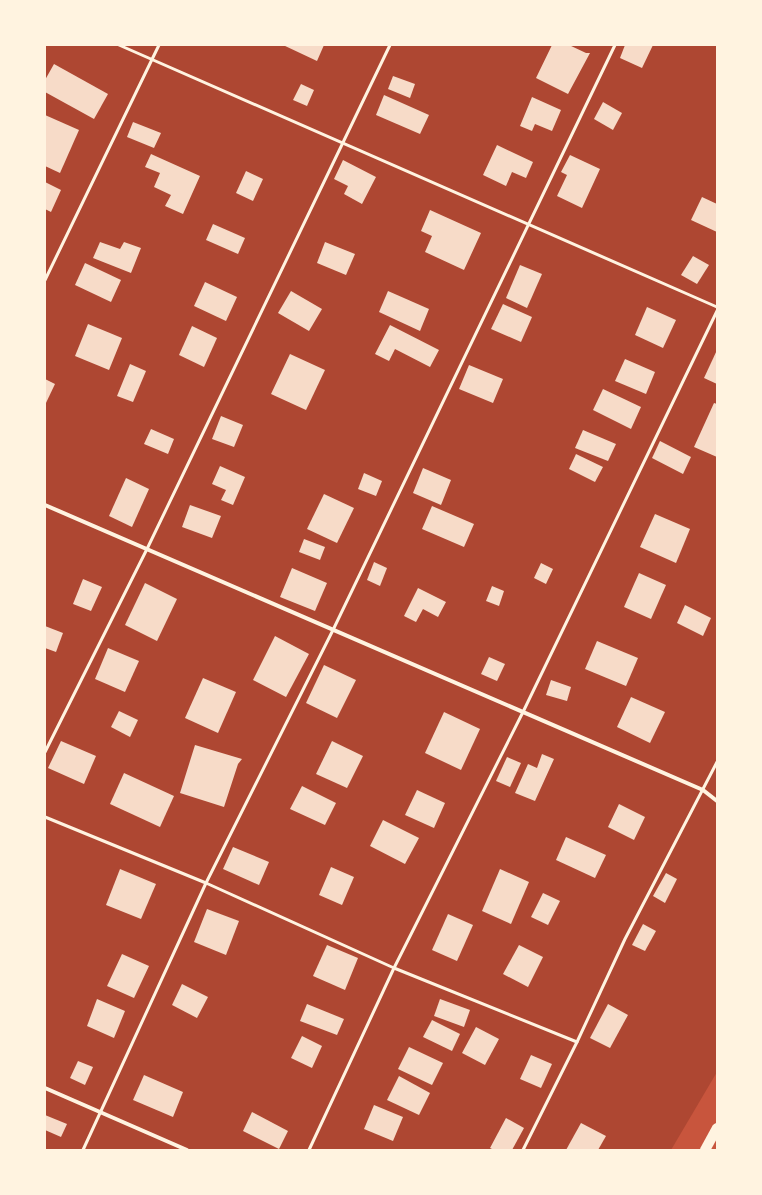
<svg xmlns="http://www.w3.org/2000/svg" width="762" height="1195" viewBox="0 0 762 1195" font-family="'PT Serif',serif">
<rect width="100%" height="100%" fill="#c8553d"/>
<polygon fill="#ae4732" points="45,45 717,45 717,1072 671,1150 45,1150"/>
<g fill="#f7dbc8">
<polygon points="283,45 324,45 317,61"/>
<polygon points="552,45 569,45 586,53 590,53 568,94 536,78"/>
<polygon points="625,45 653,45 642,68 620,58"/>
<polygon points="54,64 108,94 94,119 45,92 45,80"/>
<polygon points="393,76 415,84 410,98 388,89"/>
<polygon points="301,84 314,90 307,106 293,100"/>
<polygon points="384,95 429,115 420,134 376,115"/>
<polygon points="532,97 561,110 552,131 535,124 532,131 520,126"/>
<polygon points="603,102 622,113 613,130 594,119"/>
<polygon points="45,115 79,130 60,173 45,166"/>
<polygon points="133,122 161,133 154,148 127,137"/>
<polygon points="497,145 533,162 526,178 512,172 506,186 483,175"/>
<polygon points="151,154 200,176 183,214 165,206 171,195 154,187 160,173 145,167"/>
<polygon points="570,155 600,169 582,208 557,196 567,175 561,172"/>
<polygon points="343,160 376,177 362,204 344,194 348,186 334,179"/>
<polygon points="246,171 263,179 253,201 236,193"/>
<polygon points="45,182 61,190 51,212 45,209"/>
<polygon points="702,197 717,204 717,232 691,220"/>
<polygon points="430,210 481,233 464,270 425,252 432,236 421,231"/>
<polygon points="213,224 245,238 238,254 206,240"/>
<polygon points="100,242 120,249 124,242 141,248 131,273 93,258"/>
<polygon points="325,242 355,254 346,275 317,263"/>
<polygon points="693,256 709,265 697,284 681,275"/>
<polygon points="85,263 121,280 111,302 75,285"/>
<polygon points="520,265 542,274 527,308 506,298"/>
<polygon points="205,282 237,297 226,321 194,306"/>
<polygon points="291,291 322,309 309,331 278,313"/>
<polygon points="388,291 429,309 420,331 379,312"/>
<polygon points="503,304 532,317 521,342 491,329"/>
<polygon points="647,307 676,320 663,348 635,335"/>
<polygon points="88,324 122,338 109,370 75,356"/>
<polygon points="390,325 439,350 430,367 395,349 389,361 375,354"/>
<polygon points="192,326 217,338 204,367 179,355"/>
<polygon points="717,350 717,384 704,378"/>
<polygon points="290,354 325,370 306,410 271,394"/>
<polygon points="625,359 655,372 646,394 615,381"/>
<polygon points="130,364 146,371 133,402 117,396"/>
<polygon points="469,365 503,379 493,403 459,389"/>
<polygon points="45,379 55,384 45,405"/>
<polygon points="603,389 641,407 631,429 593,410"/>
<polygon points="714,403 717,404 717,457 694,447"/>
<polygon points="221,416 243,425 234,447 212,439"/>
<polygon points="151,429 174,439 168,454 144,444"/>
<polygon points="583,430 616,444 608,461 575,448"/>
<polygon points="660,441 691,457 683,474 652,458"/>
<polygon points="576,454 603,467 595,482 569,469"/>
<polygon points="220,466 245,477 233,505 221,500 226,490 212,484"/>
<polygon points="423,468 451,480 441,505 413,493"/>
<polygon points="364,473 382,481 376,496 358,489"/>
<polygon points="126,478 149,489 132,527 109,516"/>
<polygon points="324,494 354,508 337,543 307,529"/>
<polygon points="190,505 221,516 212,538 182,527"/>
<polygon points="432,506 474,524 464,547 422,529"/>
<polygon points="655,514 690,529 676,563 640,547"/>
<polygon points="304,539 325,547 320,560 299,552"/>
<polygon points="374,562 387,568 380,586 367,580"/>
<polygon points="541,563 553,569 546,584 534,578"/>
<polygon points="292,568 327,583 315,611 280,597"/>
<polygon points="639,573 666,585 651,619 624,607"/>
<polygon points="83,579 102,587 91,611 73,604"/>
<polygon points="145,583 177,599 157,641 125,625"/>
<polygon points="492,586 504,591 499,606 486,601"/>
<polygon points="418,588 446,602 438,617 423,609 416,622 404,616"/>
<polygon points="685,605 711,618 703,636 677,623"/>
<polygon points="45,626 63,633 56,652 45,648"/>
<polygon points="275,636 309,654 286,697 253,680"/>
<polygon points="597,641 638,658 626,686 585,669"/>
<polygon points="108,648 139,661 125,692 95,679"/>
<polygon points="489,657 505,664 497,681 481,674"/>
<polygon points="324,665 356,680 337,718 306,703"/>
<polygon points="203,678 236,692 218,733 185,718"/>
<polygon points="551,680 571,687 567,701 546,695"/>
<polygon points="631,697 665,712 650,743 617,727"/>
<polygon points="119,711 138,720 130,737 111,727"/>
<polygon points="444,712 480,729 461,770 425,753"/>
<polygon points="61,741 96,756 84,784 48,768"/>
<polygon points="332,741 363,756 347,788 316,774"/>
<polygon points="195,745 242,759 238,764 224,807 180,793"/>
<polygon points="542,754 554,759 535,801 515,793 528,764 537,768"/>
<polygon points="507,757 521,763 510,787 496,781"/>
<polygon points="124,773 174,796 160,827 110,804"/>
<polygon points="302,786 336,803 325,825 290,809"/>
<polygon points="417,790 445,803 434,828 405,815"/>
<polygon points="619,804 645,817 634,840 608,827"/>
<polygon points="383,820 419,838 405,864 370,846"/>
<polygon points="566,837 606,855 595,878 556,860"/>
<polygon points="233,847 269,862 259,885 223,869"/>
<polygon points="331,867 354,877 342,905 319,895"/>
<polygon points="120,869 156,884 141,919 106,905"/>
<polygon points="500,869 529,882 511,924 482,911"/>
<polygon points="666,873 677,879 665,903 653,896"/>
<polygon points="543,893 560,901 548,925 531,917"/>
<polygon points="207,909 239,921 226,955 194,942"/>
<polygon points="448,914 473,925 457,961 432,950"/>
<polygon points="643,924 656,931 645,951 632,945"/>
<polygon points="327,945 358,958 345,990 313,976"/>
<polygon points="519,945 543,957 528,987 503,974"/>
<polygon points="122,954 149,966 134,998 107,986"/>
<polygon points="182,984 208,997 197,1018 172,1005"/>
<polygon points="97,999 125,1011 114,1038 87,1026"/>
<polygon points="440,999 470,1010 464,1027 434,1016"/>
<polygon points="307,1004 344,1019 337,1035 300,1021"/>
<polygon points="608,1004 628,1015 610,1048 590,1038"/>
<polygon points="432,1020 460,1034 452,1051 423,1037"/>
<polygon points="476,1027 499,1039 485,1065 462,1053"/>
<polygon points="302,1036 322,1046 312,1068 291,1058"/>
<polygon points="409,1047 443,1063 432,1085 398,1069"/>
<polygon points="531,1055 552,1064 541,1088 520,1079"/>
<polygon points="78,1061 93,1067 85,1085 70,1078"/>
<polygon points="144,1075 183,1092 173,1117 133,1100"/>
<polygon points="399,1076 430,1093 419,1115 387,1100"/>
<polygon points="374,1105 403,1117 393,1141 364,1129"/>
<polygon points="252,1112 288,1131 279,1149 243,1131"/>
<polygon points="45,1115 67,1124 61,1137 45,1130"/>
<polygon points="506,1118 524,1128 512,1150 494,1150 490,1148"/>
<polygon points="581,1123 606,1136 598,1150 566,1150"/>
</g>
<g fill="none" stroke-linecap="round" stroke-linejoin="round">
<g stroke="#fff3e0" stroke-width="3">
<polyline points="119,45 717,307"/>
<polyline points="45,280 159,45"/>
<polyline points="45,752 147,549 390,45"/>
<polyline points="45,817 206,883 394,968 577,1042"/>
<polyline points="83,1150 206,883 333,630 615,45"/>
<polyline points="309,1150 394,968 523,712 717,311"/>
<polyline points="523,1150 577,1042 625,939 717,762"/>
</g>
<g stroke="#fff3e0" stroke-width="4">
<polyline points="45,505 703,790 717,801"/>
<polyline points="45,1088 187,1150"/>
</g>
<polyline stroke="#fff3e0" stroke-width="10" points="705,1150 717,1128"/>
</g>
<rect width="762" height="1195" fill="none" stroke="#fff3e0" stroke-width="92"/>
</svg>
